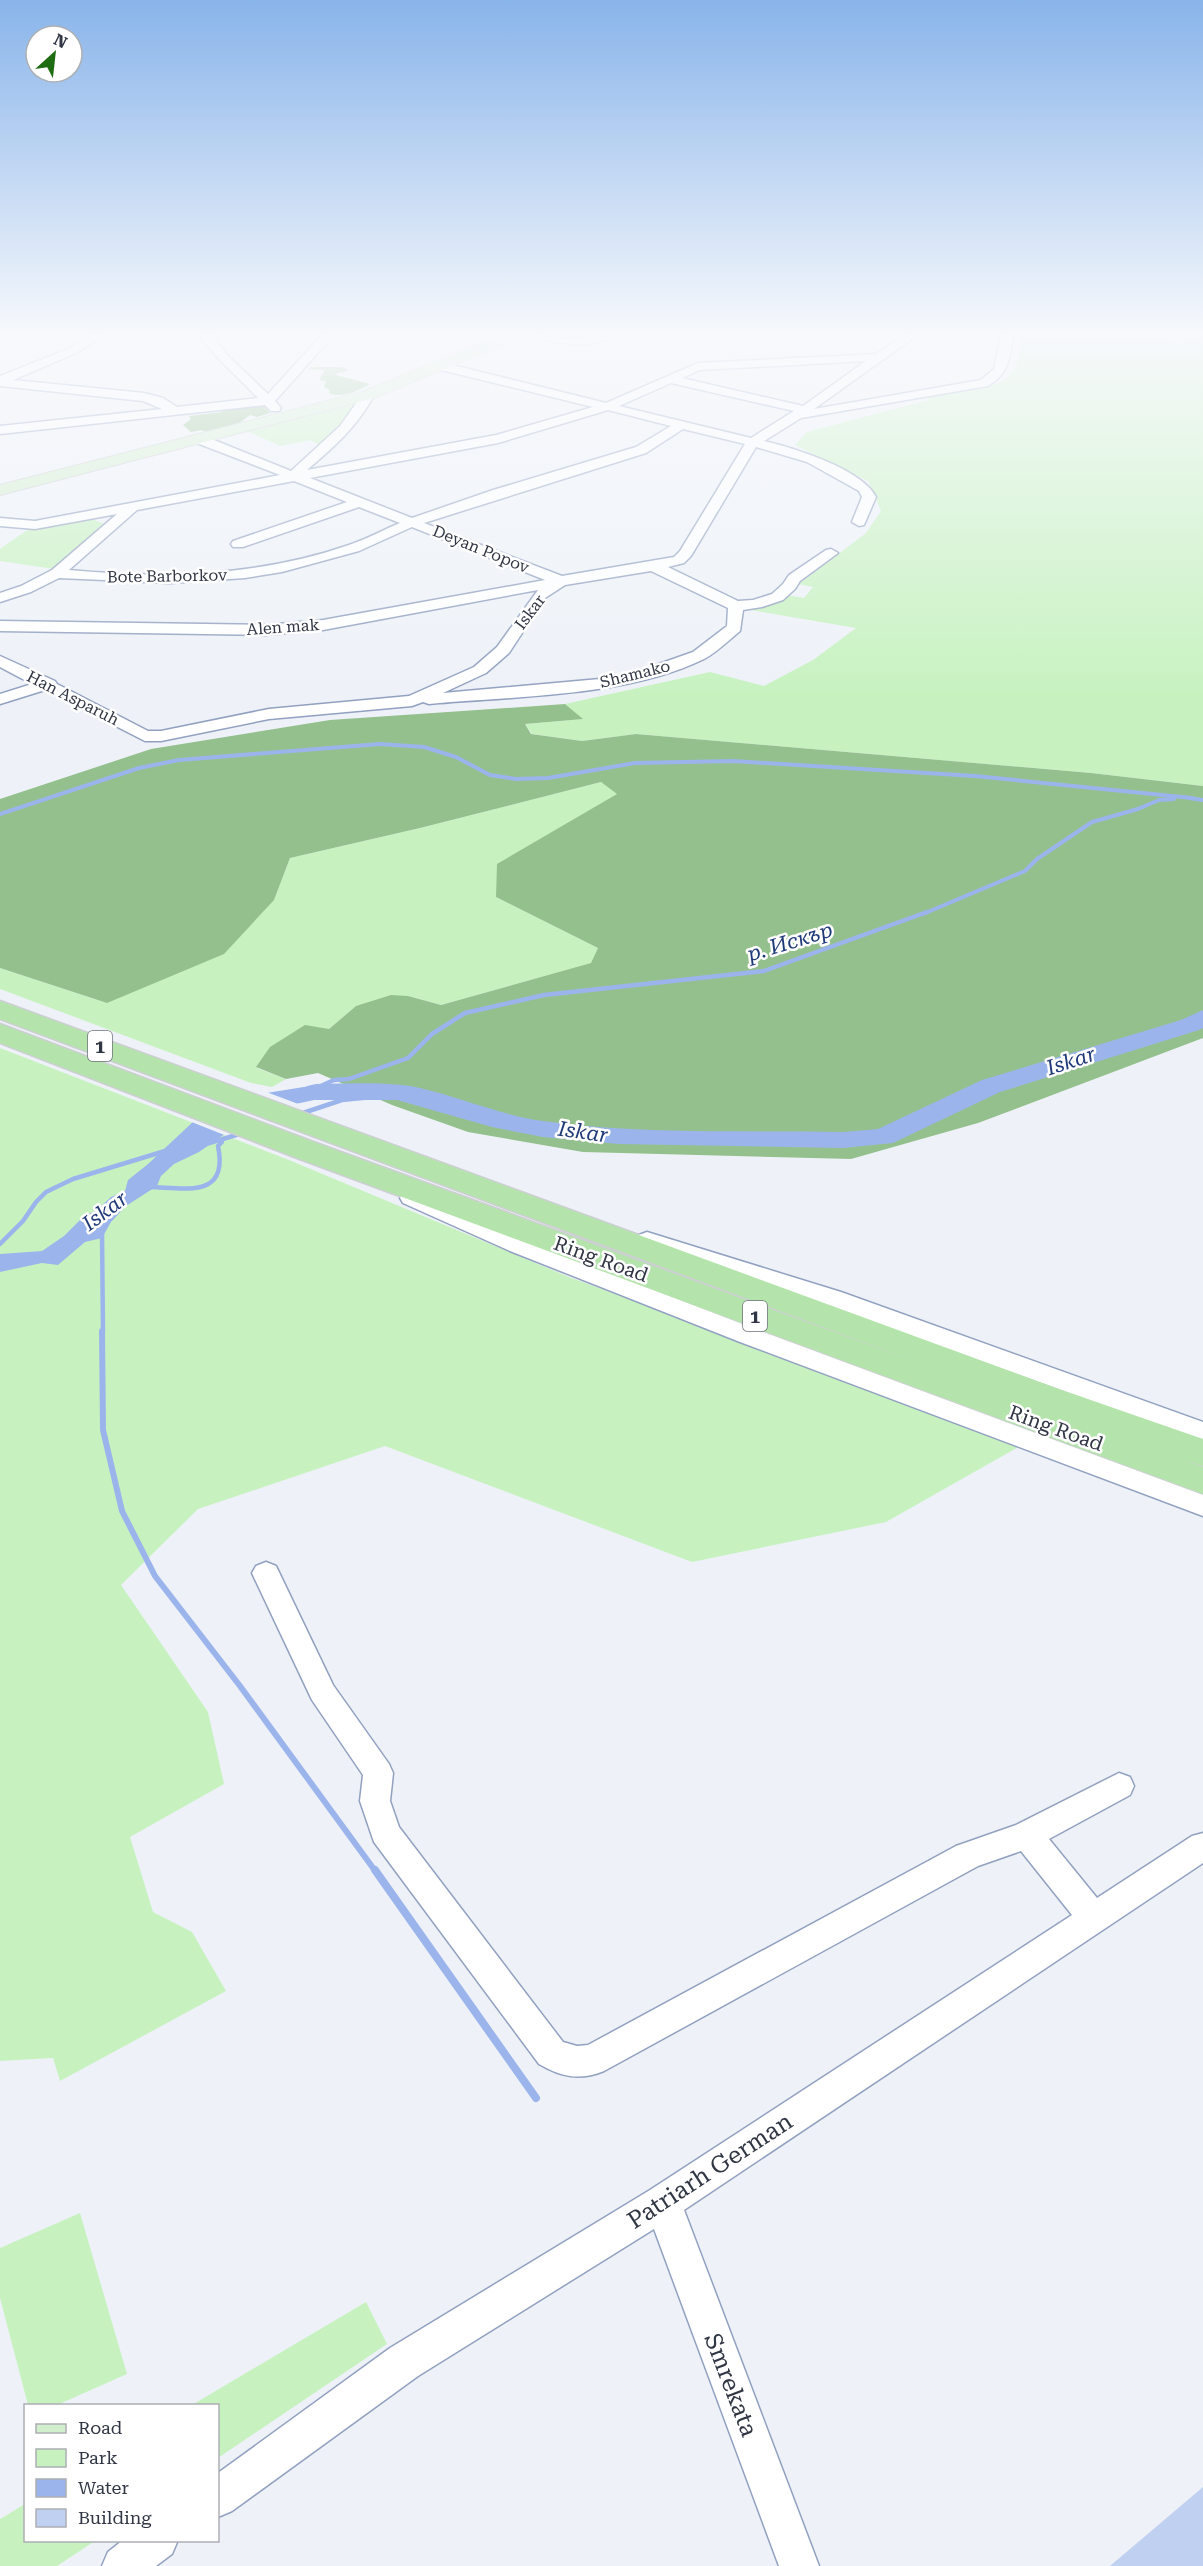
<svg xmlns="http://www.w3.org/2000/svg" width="1203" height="2566" viewBox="0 0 1203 2566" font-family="'Roboto Serif',serif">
<rect width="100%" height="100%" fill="#eef2f8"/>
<g fill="#c7f2c0">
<path d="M1023,336H1167L1177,345L1190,337L1203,336V786L1091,773L636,734L582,741L532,734L525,724L582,719L565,704L710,672L764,686L813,660L856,628L751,610L785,595L804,598L813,587L799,584L866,533L881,511L868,481L795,445L807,432L929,400L927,396C953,392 1007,393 1017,364C1020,355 1018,345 1023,336Z"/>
<polygon points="355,404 356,408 348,414 347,419 320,445 310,440 280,446 245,430"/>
<polygon points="91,519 105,524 54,569 0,561 0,549 27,530"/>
<polygon points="601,782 618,794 496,897 598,948 592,963 441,1005 408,996 356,1006 329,1029 257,1068 286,1079 272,1087 251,1083 0,989 0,968 107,1003 274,900 290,858 420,828"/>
<polygon points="0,1048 289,1160 569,1277 1022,1445 886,1522 692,1562 385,1446 198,1509 121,1585 208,1712 224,1784 130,1837 153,1912 192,1932 226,1991 60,2081 53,2058 0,2061"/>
<polygon points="80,2213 127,2374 57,2405 28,2405 0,2298 0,2248"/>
<polygon points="366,2302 387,2344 218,2458 218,2406 192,2405"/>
<polygon points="25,2504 26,2540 95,2541 57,2566 0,2566 0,2519"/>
</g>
<g fill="#94c08d">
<path d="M311,367H343L349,371L337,373L336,375L370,384C358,391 341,399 329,393L330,390L324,387L326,381L319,380L325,370L308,369Z"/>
<polygon points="261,403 270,413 257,417 250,415 238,424 206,432 201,430 191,432 183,425 191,419 189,416 222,412 220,409"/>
<polygon points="565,704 583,719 525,724 531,734 582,741 636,734 1091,773 1203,786 1203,1038 978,1123 851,1159 583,1152 468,1132 392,1105 318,1073 286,1079 256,1067 270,1047 305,1025 329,1029 356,1006 391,995 408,996 441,1005 591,963 598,948 496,897 497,864 617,794 601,782 420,828 290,858 274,900 224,954 107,1003 0,968 0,799 151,749 330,720"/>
</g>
<polygon fill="#9bb5ec" points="310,1086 356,1091 263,1111 242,1122 199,1152 174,1164 161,1176 157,1186 126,1206 111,1222 102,1238 85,1242 58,1265 42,1263 0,1272 0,1254 42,1251 64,1236 85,1215 96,1211 111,1197 125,1191 128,1180 148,1164 196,1119 254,1095"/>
<polygon fill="#eef2f8" points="261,1090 301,1105 264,1114 244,1124 227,1136 189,1121 218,1103"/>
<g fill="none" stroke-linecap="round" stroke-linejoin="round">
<g stroke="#9bb5ec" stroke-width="4">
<polyline points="1189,798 1203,800"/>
<polyline points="0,814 139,768 179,760 380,744 424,747 456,757 490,775 516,779 548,778 635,763 733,761 975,776 1192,798"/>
<polyline points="923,914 1025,871 1037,859 1092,822 1138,809 1159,800 1174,799"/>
</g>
<g stroke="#9bb5ec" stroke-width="4.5">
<polyline points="312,1090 334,1080 349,1079 408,1058 432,1034 465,1013 544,995 764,971 927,912"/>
<polyline points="297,1115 342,1100 383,1096 397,1092"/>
<polyline points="206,1144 243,1133"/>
<path d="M150,1187C185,1188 229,1199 218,1146L222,1142"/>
<polyline points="102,1233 103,1332"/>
<polyline points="0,1244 23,1221 36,1202 46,1192 73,1179 165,1151"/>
</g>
<polyline stroke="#9bb5ec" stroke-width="6" points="102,1331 103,1430 122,1511 155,1576 240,1686 376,1872"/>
<polyline stroke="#9bb5ec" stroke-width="8" points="375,1870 536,2098"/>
<path fill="#9bb5ec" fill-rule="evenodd" d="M1203,1010V1028L1199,1030L1000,1092L893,1143L843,1148L619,1144L543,1137L492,1127L397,1100H316L307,1098L303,1092L307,1086L316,1084C350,1084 386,1081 420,1088C462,1098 501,1115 543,1121C642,1135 744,1130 843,1132L878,1129L982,1080L1181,1020Z"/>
</g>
<polygon fill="#c0d0f1" points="1203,2487 1203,2566 1110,2566"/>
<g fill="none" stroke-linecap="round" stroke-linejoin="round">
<g stroke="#92a1c0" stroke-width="3">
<g id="minor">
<polygon points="89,336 103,336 76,353 13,380 144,393 163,398 177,407 258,398 219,359 200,336 212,336 227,355 268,394 321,336 333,336 275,401 281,408 279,411 271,411 265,405 0,434 0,426 162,409 143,401 0,386 0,376 68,349"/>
<path d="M537,336L573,339L611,336C593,350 559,343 539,338Z"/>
<path d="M902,336H916L814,409L981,380L994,369L1001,336H1013C1010,357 1008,375 988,386L801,418L764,441C794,448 862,469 876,497L864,525L859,526L852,522L862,497L859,491L807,462L756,447L691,556L684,563L668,567L738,601L753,600L772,594L783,584L789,575L826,550L831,549L838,553L800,581L795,589L783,600L762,607L743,610L740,631C729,640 717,652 704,659C627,697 514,696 429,704L423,702L412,706L269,719L161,741H145L45,690L0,704V694L32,684L0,667V656L55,681L57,684L148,731H161L269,709L409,696L474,667L497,647L538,590L323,630L265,635L0,631V621L265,625L323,620L545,580L412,527L359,551L282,572L245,578L170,583L59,578L31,592L0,602V593L21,586L52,570L117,514L35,529L0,526V518L35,521L280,475L194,442L193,439L194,436H204L291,471L340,426L364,392H372L374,395C358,426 333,448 307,470L496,435L593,407L437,369V363L441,362L606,403L698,363L877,354ZM866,361L803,406L682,378L700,370ZM671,383L794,411L751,438L619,406ZM608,410L671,426L636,447L493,490L412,518L310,478L498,443ZM683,429L745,444L680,551L674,557L562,576L424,523L646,453ZM294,481L347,502L233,541L231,544L233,547H243L359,507L400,523C383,530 367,539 349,545C259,576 164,579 69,570L137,510ZM651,571L728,608L727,626L693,652L639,671L611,678L443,693L486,673L509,653L545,598L565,585Z"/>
<polygon points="411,1191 526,1241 758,1330 1203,1495 1203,1516 740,1342 510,1251 403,1203 400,1198 403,1193"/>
<polygon points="647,1232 841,1292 1203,1422 1203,1441 823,1304 639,1245 635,1240 639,1235"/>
<path d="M266,1562L276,1566L333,1685L389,1764L393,1773L390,1801L399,1827L563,2042L577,2046L588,2045L956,1846L1016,1825L1119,1773L1130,1777L1134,1786L1130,1795L1049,1839L1097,1898L1192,1836L1203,1833V1863L684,2210L819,2566H779L654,2229L418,2376L232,2511L218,2517V2473L390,2348L650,2190L1072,1915L1021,1851L978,1866L604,2071C580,2081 561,2077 539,2064L374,1842L360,1801L363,1775L312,1700L252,1573L256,1566Z"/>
<polygon points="123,2540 178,2540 172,2554 156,2566 102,2566 108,2552"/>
</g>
</g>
<g stroke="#cdcfd2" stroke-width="2">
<polygon id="major" points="498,336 519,336 517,339 374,398 0,495 0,485 362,392"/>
</g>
<g stroke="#cdcfd2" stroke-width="3">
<polygon id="highway" points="0,1001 1059,1389 1203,1439 1203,1466 1182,1459 1203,1467 1203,1494 297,1158 0,1043 0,1024 319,1144 919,1363 0,1019"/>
</g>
<use href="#minor" fill="#fff" fill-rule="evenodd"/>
<use href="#major" fill="#d2efcd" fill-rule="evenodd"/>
<use href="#highway" fill="#b4e4ac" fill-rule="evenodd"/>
</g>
<linearGradient id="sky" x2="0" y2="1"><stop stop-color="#89b4ea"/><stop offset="0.48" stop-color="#f7f9fc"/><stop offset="1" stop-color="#f7f9fc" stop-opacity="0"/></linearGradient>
<rect width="1203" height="695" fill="url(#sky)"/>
<g text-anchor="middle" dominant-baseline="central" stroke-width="5" stroke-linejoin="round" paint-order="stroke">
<g font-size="16" fill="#303643" stroke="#fff">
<text transform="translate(481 549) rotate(22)">Deyan Popov</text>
<text transform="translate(167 576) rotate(-1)">Bote Barborkov</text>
<text transform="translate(530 612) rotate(-53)">Iskar</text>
<text transform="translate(283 627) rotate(-4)">Alen mak</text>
<text transform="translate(635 674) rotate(-14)">Shamako</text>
<text transform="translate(73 698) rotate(27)">Han Asparuh</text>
</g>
<g fill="#fff" stroke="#6e727b" stroke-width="1.5">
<rect x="88" y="1031" width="24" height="30" rx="4.5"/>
<rect x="743" y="1301" width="24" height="30" rx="4.5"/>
</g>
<g font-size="18" font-weight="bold" fill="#303643">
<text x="100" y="1046">1</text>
<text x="755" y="1316">1</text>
</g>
<g font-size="20" fill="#303643" stroke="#fff">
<text transform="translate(601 1259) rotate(20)">Ring Road</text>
<text transform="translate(1056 1428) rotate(20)">Ring Road</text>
</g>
<g font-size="21" font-style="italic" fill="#1f3979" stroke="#fff">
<text transform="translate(790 942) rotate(-17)">р. Искър</text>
<text transform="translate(1071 1061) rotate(-18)">Iskar</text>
<text transform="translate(583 1132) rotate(8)">Iskar</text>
<text transform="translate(105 1211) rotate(-37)">Iskar</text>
</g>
<g font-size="24" fill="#303643" stroke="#fff">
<text transform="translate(710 2171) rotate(-33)">Patriarh German</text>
<text transform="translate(731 2385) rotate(69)">Smrekata</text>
</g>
</g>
<rect x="24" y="2404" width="195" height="138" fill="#ffffff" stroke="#acafb4" stroke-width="1.5"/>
<rect x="36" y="2424" width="30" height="9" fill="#d2efcd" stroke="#acafb4" stroke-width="1.5"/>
<text x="78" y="2434" font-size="18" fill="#303643">Road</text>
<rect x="36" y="2449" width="30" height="18" fill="#c7f2c0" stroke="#acafb4" stroke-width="1.5"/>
<text x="78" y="2464" font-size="18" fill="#303643">Park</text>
<rect x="36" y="2479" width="30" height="18" fill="#9bb5ec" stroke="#acafb4" stroke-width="1.5"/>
<text x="78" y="2494" font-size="18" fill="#303643">Water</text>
<rect x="36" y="2509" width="30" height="18" fill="#c0d0f1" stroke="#acafb4" stroke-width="1.5"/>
<text x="78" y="2524" font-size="18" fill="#303643">Building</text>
<g transform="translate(54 54) rotate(27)"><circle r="28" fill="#ffffff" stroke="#acafb4" stroke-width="1.5"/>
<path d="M0-4.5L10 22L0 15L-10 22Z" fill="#1f6d12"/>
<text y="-9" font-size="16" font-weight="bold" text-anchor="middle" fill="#303643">N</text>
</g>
</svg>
